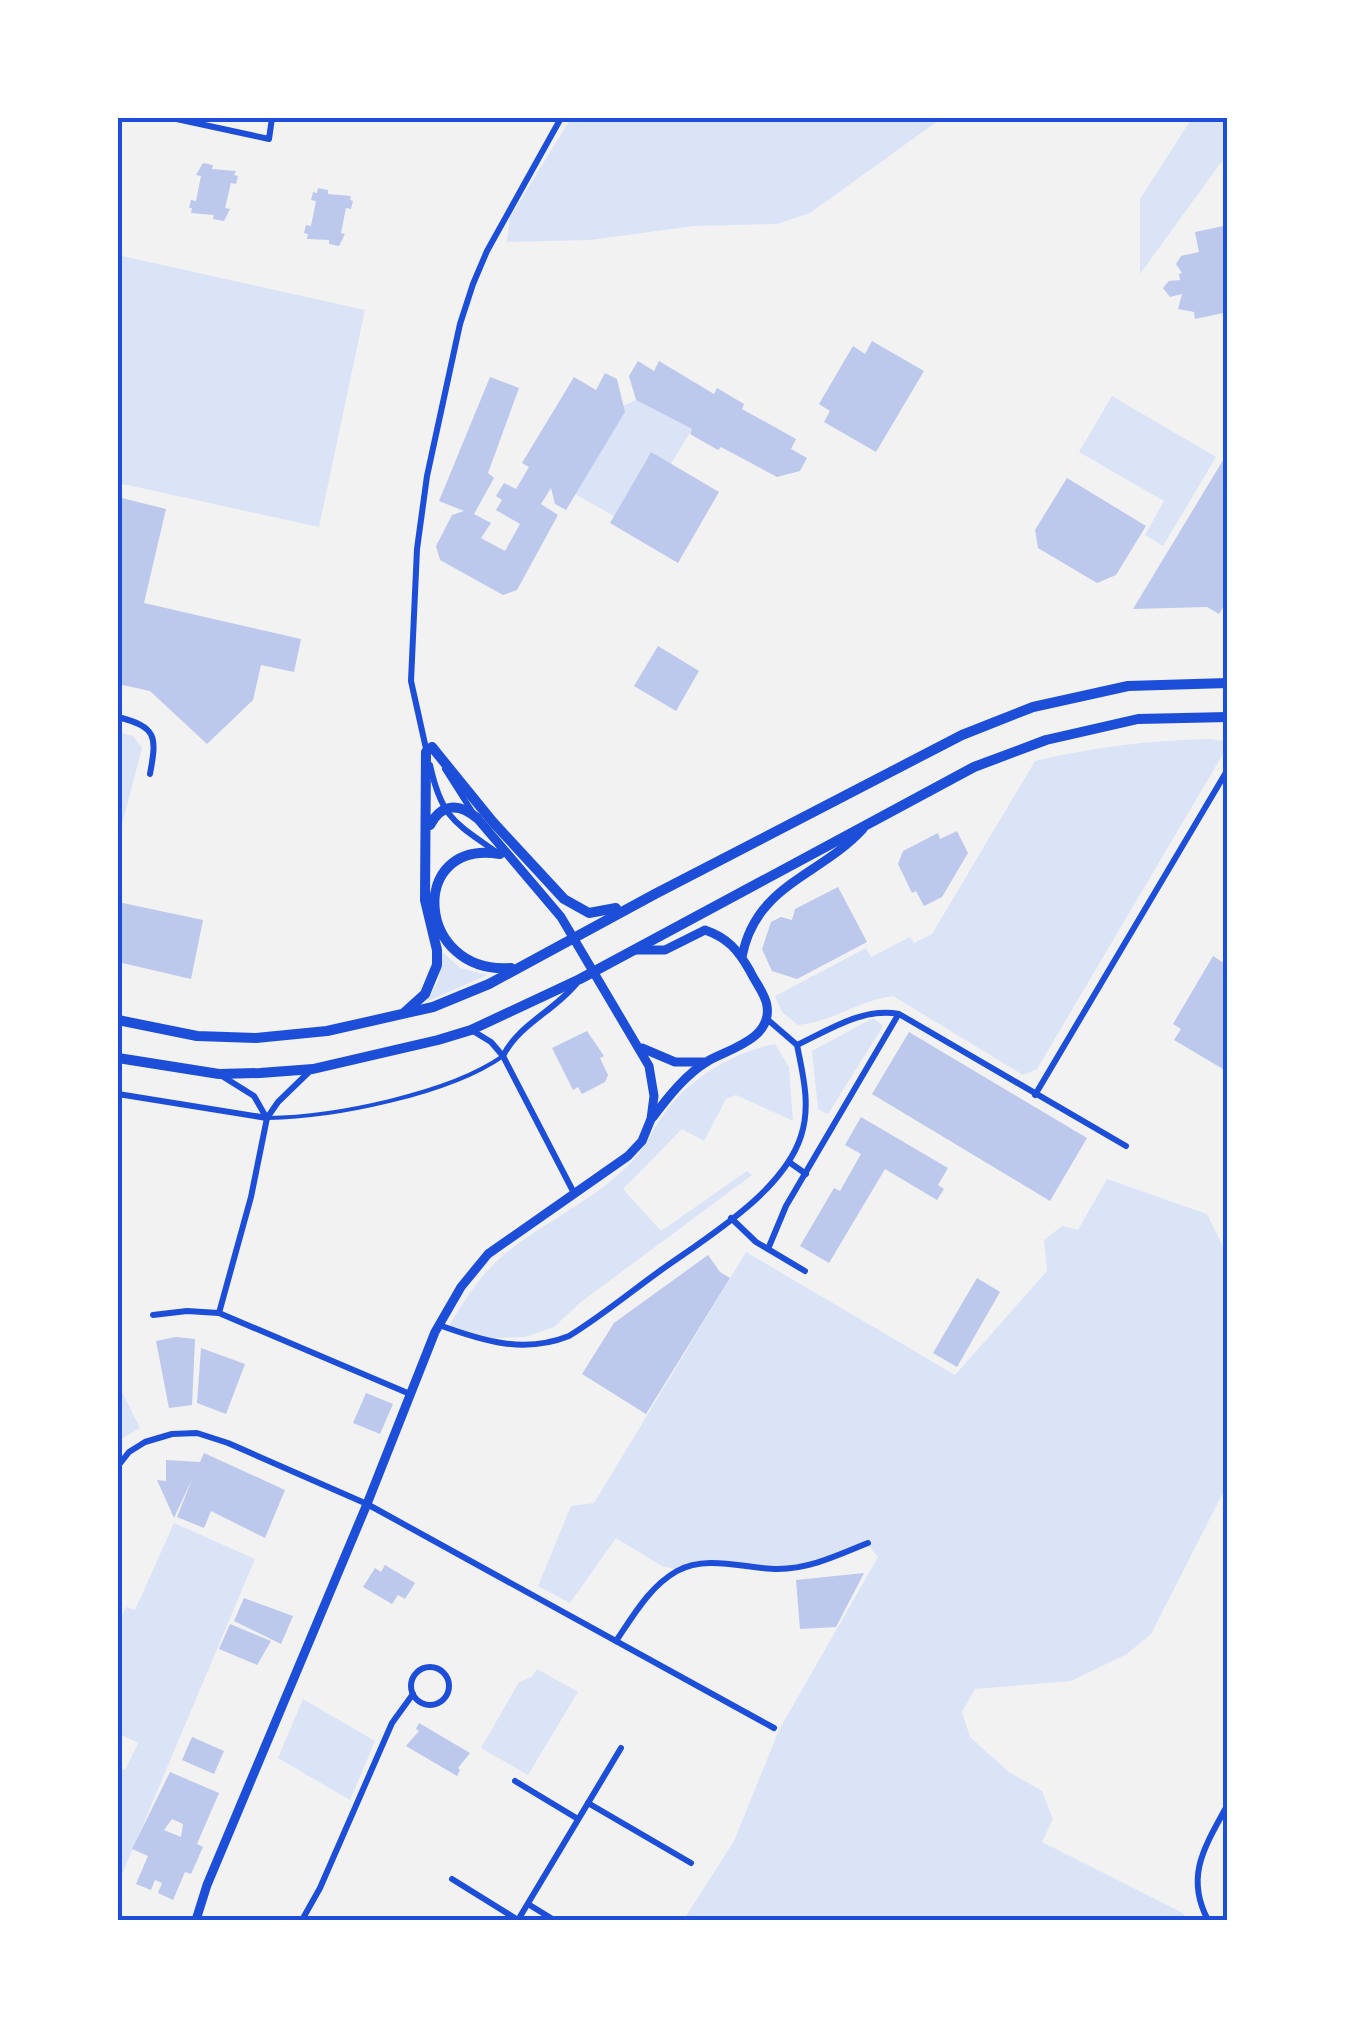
<svg xmlns="http://www.w3.org/2000/svg" width="1345" height="2038" viewBox="0 0 1345 2038" font-family="Rubik,sans-serif">
<rect width="100%" height="100%" fill="#f2f2f2"/>
<g fill="#dbe4f7">
<polygon points="571,118 942,118 810,213 777,224 694,226 590,240 507,242 510,217"/>
<polygon points="1192,118 1227,118 1227,154 1140,274 1140,199"/>
<polygon points="118,255 365,310 319,527 118,483"/>
<polygon points="1112,396 1216,457 1163,546 1145,535 1164,501 1079,452"/>
<polygon points="636,400 692,429 671,464 650,453 614,516 575,494 623,406"/>
<polygon points="118,732 133,736 142,748 120,832 118,832"/>
<path d="M1210,739L1224,741L1226,749L1037,1069L1023,1075L893,996C860,1000 832,1022 798,1025L782,1012L775,996L866,948L871,957L910,937L914,943L932,934L1035,761C1094,747 1149,740 1210,739Z"/>
<polygon points="440,950 460,968 487,975 426,1002 439,980"/>
<polygon points="873,1018 883,1026 828,1114 818,1109 812,1051"/>
<path d="M775,1044L789,1067L793,1121L736,1095L726,1099L704,1141L682,1129L623,1189L661,1231L747,1171L752,1175L581,1302L554,1327L525,1337L492,1338L449,1326C464,1301 478,1278 500,1258C537,1226 584,1206 620,1173C645,1152 648,1135 666,1111C689,1079 736,1051 775,1044Z"/>
<polygon points="1107,1179 1207,1214 1227,1255 1227,1485 1151,1634 1127,1654 1071,1681 975,1689 962,1712 970,1737 1009,1772 1042,1791 1053,1819 1042,1842 1183,1913 1187,1920 693,1920 686,1916 734,1841 779,1730 878,1557 867,1544 818,1563 780,1569 712,1562 679,1570 662,1566 616,1538 570,1603 538,1586 571,1506 594,1503 746,1252 955,1375 1047,1271 1044,1240 1062,1226 1078,1230"/>
<polygon points="118,1384 140,1428 118,1441"/>
<polygon points="174,1523 255,1559 118,1884 118,1767 125,1770 138,1743 118,1733 118,1624 126,1607 135,1610"/>
<polygon points="537,1669 578,1692 528,1775 481,1748 519,1682 532,1677"/>
<polygon points="303,1699 375,1741 350,1800 278,1758"/>
</g>
<g fill="#bdc9ec" fill-rule="evenodd">
<polygon points="203,163 213,165 212,169 236,171 234,175 238,176 236,184 231,183 225,208 230,209 224,221 213,219 214,215 191,213 192,208 189,208 191,200 196,201 201,176 196,175"/>
<polygon points="318,188 328,190 328,194 351,196 350,200 353,201 351,209 346,208 341,233 345,234 339,246 329,244 329,240 307,239 308,234 304,233 306,225 311,226 316,201 311,200 313,192 317,193"/>
<polygon points="1228,225 1228,312 1195,319 1194,312 1178,309 1182,294 1170,297 1163,288 1169,281 1180,280 1179,274 1182,273 1176,264 1181,256 1199,252 1195,232"/>
<polygon points="872,341 924,371 876,452 824,422 830,411 819,404 853,346 865,354"/>
<polygon points="638,361 654,371 659,361 714,394 717,388 744,404 742,409 796,439 791,449 807,458 800,471 777,477 721,447 718,450 690,434 692,429 636,400 629,376"/>
<polygon points="605,373 617,379 625,412 566,510 555,504 551,488 541,504 558,515 517,590 503,595 440,560 436,546 452,515 464,511 439,501 490,377 519,388 488,473 494,478 474,514 491,523 481,538 505,551 520,524 496,510 502,500 496,496 504,483 516,489 529,467 522,463 574,377 596,390"/>
<polygon points="651,452 719,492 678,563 610,523"/>
<polygon points="1228,452 1228,600 1219,614 1207,607 1133,609"/>
<polygon points="1067,478 1146,526 1116,575 1097,583 1038,548 1035,530"/>
<polygon points="118,497 166,509 144,603 301,639 294,672 261,665 253,700 207,744 150,691 118,684"/>
<polygon points="658,646 699,671 676,711 634,686"/>
<polygon points="957,831 968,853 942,897 924,906 916,891 912,893 898,864 903,851 938,833 940,839"/>
<polygon points="838,887 867,942 797,979 772,971 762,949 771,922 781,917 792,920 795,909"/>
<polygon points="118,902 203,920 191,979 118,962"/>
<polygon points="1213,956 1224,963 1228,957 1228,1072 1174,1040 1181,1029 1173,1024"/>
<polygon points="587,1031 604,1056 600,1058 608,1075 605,1082 582,1094 578,1087 573,1090 552,1048"/>
<polygon points="909,1032 1087,1138 1050,1201 872,1094"/>
<polygon points="861,1117 948,1168 938,1185 944,1189 937,1200 885,1169 829,1263 800,1246 834,1188 840,1191 861,1154 845,1145"/>
<polygon points="708,1255 720,1272 730,1278 646,1414 582,1374 614,1323"/>
<polygon points="977,1278 1000,1292 957,1367 933,1353"/>
<polygon points="176,1337 195,1339 192,1405 169,1408 156,1341"/>
<polygon points="201,1348 245,1364 226,1414 197,1403"/>
<polygon points="366,1393 393,1404 380,1434 353,1423"/>
<polygon points="204,1453 285,1490 265,1538 211,1511 204,1528 177,1517 193,1477 174,1518 157,1480 166,1481 166,1460 200,1462"/>
<polygon points="385,1565 415,1583 405,1599 398,1595 392,1604 363,1587 375,1568 381,1572"/>
<polygon points="864,1573 836,1627 800,1629 796,1580"/>
<polygon points="244,1598 293,1616 281,1644 234,1621"/>
<polygon points="230,1624 271,1641 257,1665 219,1649"/>
<polygon points="419,1723 470,1753 458,1768 460,1770 457,1776 406,1746 419,1731 416,1729"/>
<polygon points="192,1737 224,1751 214,1774 182,1760"/>
<path d="M170,1772L219,1793L197,1844L203,1847L191,1874L185,1872L173,1900L158,1893L162,1883L155,1880L151,1890L136,1884L148,1856L132,1849ZM172,1819L183,1824L181,1837L164,1830Z"/>
</g>
<g fill="none" stroke-linecap="round" stroke-linejoin="round">
<path stroke="#1d4ed8" stroke-width="4" d="M268,1118C334,1117 449,1094 503,1056"/>
<g stroke="#1d4ed8" stroke-width="6">
<polyline points="172,118 269,139 272,118"/>
<path d="M118,717C157,727 157,736 150,774"/>
<polyline points="427,753 411,681 417,549 427,476 460,324 473,284 487,251 561,118"/>
<path d="M430,765C442,820 456,823 499,854"/>
<polyline points="445,769 473,813"/>
<polyline points="473,1031 491,1042 503,1056 574,1193"/>
<path d="M797,1045C829,1030 863,1007 899,1014L1126,1146"/>
<path d="M503,1056C519,1024 553,1012 576,984"/>
<polyline points="222,1076 254,1096 266,1117"/>
<polyline points="118,1094 267,1118"/>
<polyline points="1035,1095 1228,769"/>
<polyline points="789,1162 806,1174"/>
<polyline points="731,1218 756,1242 805,1271"/>
<polyline points="768,1249 786,1206 898,1015"/>
<polyline points="219,1313 251,1197 267,1118 278,1102 312,1069"/>
<polyline points="153,1315 187,1311 219,1313 410,1394"/>
<path d="M439,1325C483,1341 524,1354 569,1336C600,1317 628,1294 657,1273C704,1239 783,1193 801,1136C811,1106 803,1075 797,1045L767,1019"/>
<polyline points="118,1466 129,1452 145,1442 172,1434 197,1433 228,1443 367,1504 774,1728"/>
<path d="M616,1641C633,1616 650,1586 677,1571C707,1554 746,1569 778,1569C810,1569 838,1555 868,1543"/>
<circle cx="430" cy="1686" r="19"/>
<polyline points="515,1781 578,1819"/>
<polyline points="588,1803 691,1863"/>
<polyline points="452,1879 518,1920"/>
<polyline points="528,1904 554,1920"/>
<polyline points="302,1920 320,1888 392,1723 413,1694"/>
<polyline points="518,1920 621,1748"/>
<path d="M1208,1920C1184,1875 1206,1845 1228,1804"/>
</g>
<g stroke="#1d4ed8" stroke-width="9">
<path d="M634,950H665L705,930C728,938 738,950 750,971C755,982 766,995 767,1006C772,1039 729,1049 708,1061C686,1074 668,1097 653,1117"/>
<path d="M742,957C755,885 820,876 863,829"/>
<polyline points="642,1048 675,1062 703,1062"/>
<polyline points="196,1920 207,1885 367,1504 435,1332 461,1287 488,1254 628,1156 642,1141 651,1119 654,1096 649,1066 561,917 477,818"/>
</g>
<g stroke="#1d4ed8" stroke-width="10">
<polyline points="432,747 492,821 564,899 589,913 616,908"/>
<path d="M430,825C442,803 459,803 477,818"/>
<path d="M500,854C407,838 415,975 511,968"/>
<polyline points="405,1012 425,994 437,965 437,950 425,900 426,752"/>
<polyline points="118,1020 197,1036 256,1038 327,1031 433,1007 489,984 655,894 962,735 1033,707 1128,686 1228,683"/>
<polyline points="118,1058 219,1074 260,1073 313,1069 438,1040 471,1030 580,979 974,767 1046,740 1138,719 1228,717"/>
</g>
</g>
<rect width="1345" height="2038" fill="none" stroke="#ffffff" stroke-width="240"/>
<rect x="120" y="120" width="1105" height="1798" fill="none" stroke="#1d4ed8" stroke-width="4"/>
</svg>
